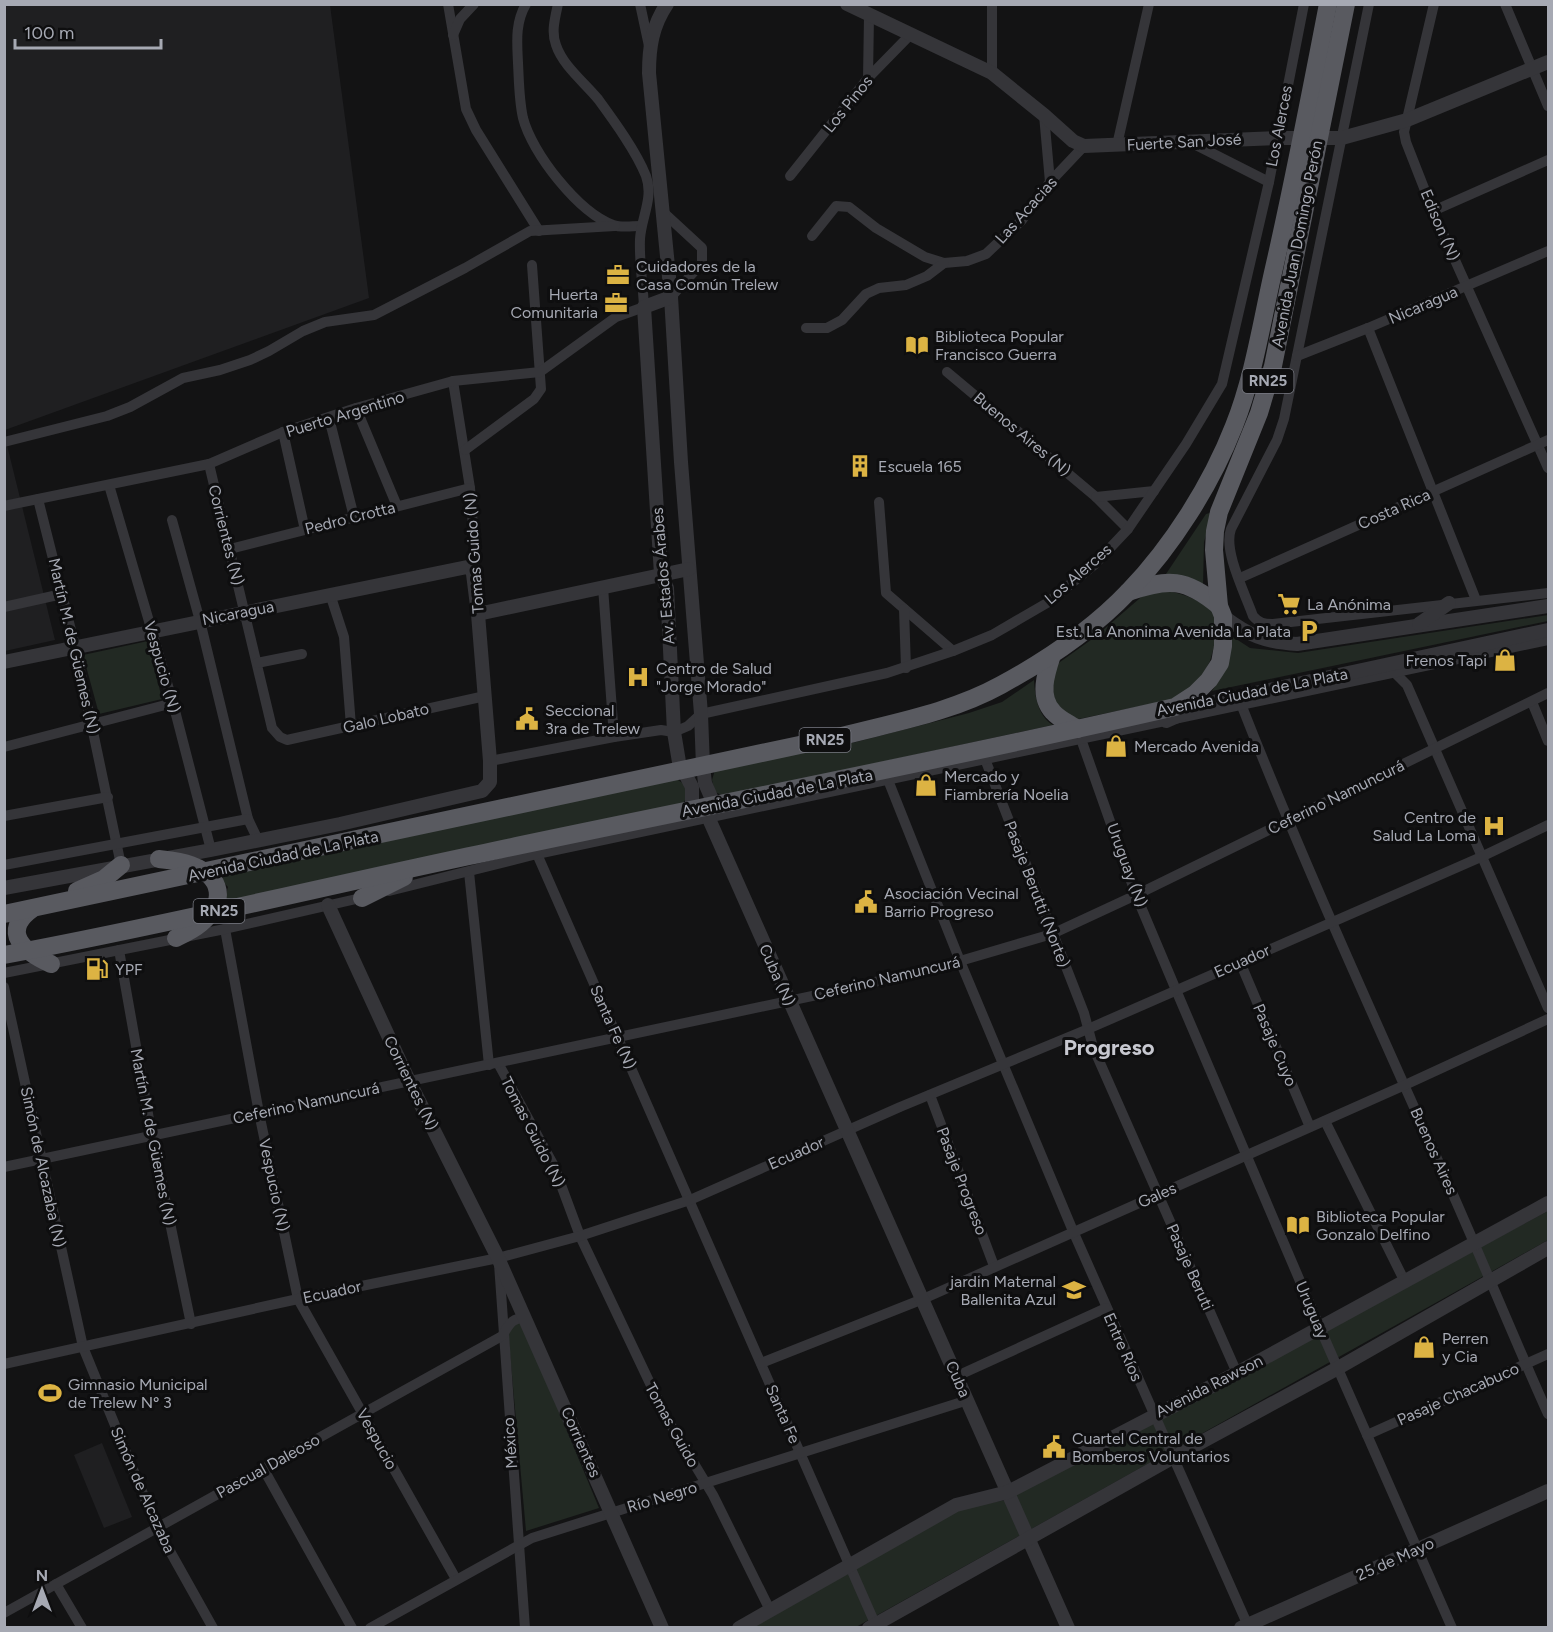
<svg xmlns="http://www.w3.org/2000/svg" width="1553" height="1632" viewBox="0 0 1553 1632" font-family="Figtree,sans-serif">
<rect width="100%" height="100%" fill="#131314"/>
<g fill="#1f1f21">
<polygon points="5,4 330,5 369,298 5,430"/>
<polygon points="4,433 55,640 5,651 4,651"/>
<polygon points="102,1443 132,1517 104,1528 74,1455"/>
</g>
<g fill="#222923">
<polygon points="1213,512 1204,542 1203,586 1192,579 1166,574 1206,514"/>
<path d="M1161,590C1182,593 1198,598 1214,613L1216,639L1210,661L1202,676L1179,698L1074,720L1051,702L1053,667L1095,637L1147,592Z"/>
<polygon points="1548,615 1548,621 1212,691 1220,679 1230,635 1250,648 1298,653"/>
<polygon points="148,641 162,699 99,714 83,655"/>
<path d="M1034,680C1035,697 1038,716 1053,725L724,796L715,792L712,780L715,770L856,742L969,713L1002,702Z"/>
<polygon points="675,778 684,784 687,796 682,806 223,905 228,887 218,876"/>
<polygon points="1548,1211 1548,1240 856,1627 751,1628 963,1508 1006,1500"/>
<polygon points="522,1322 599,1508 526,1531 508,1331 514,1323"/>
</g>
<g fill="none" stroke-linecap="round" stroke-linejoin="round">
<g stroke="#353539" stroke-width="10">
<polyline points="448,4 466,109 476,130 539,231"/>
<path d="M526,4C515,23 517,42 518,63C519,81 519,100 523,118C532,153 578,212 613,225C621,228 632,226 641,226"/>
<polyline points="640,4 649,46"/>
<polyline points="992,4 992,73"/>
<path d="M1369,4L1284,419L1277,440L1231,529C1223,551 1245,593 1253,616C1259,623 1264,624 1273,624L1548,593"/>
<polyline points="1434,4 1404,132 1406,142 1433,211 1548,468"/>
<polyline points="1505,4 1548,106"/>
<polyline points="453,35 460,19 474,4"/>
<polyline points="868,78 869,16"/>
<polyline points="1044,115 1050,182"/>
<polyline points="1188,141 1269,182"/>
<polyline points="1117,145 1149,4"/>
<polyline points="790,176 868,78 910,35"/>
<polyline points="1433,211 1548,160"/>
<polyline points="663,212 702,248 702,263 671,297"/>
<polyline points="812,236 836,206 849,207 876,228 925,257 944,263 967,261 986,254 1022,220 1050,182 1084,146"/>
<polyline points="806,328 827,328 842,320 866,294 879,288 906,285 927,276 944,263"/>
<polyline points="1368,328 1476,600"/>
<polyline points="1297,356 1368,328 1548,251"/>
<polyline points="947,372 1096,497 1128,529"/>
<polyline points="453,381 470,488 475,552 472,566"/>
<polyline points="356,408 397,506"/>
<polyline points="329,418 354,517"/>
<polyline points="283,432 305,530"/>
<polyline points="4,442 107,416 130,407 183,378 220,370 250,360 269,351 303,331 325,322 374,315 465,268 530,231 615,226"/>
<polyline points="465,450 534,399 541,389 532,265"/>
<polyline points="209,464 272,728 280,737 287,740 485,696"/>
<polyline points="109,485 173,703 211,850"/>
<polyline points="1096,497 1154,491"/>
<polyline points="38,499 75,646 121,865"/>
<polyline points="879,502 886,593 953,651"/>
<path d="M4,506L209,464L283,432L356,408L453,381L540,372L616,317L644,307C643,285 639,261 640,239C641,218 654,198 646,176C636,151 614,121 598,99C584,82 563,66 556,45C551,32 555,18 558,4"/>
<polyline points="172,520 200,621 248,819 258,840"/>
<polyline points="230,549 470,488"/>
<polyline points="1240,578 1548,440"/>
<polyline points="603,587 614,737"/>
<polyline points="330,594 344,637 351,726"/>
<polyline points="4,607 62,594"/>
<polyline points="904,609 906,668"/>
<polyline points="257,663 302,654"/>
<polyline points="1395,673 1407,685 1548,1008"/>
<polyline points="1532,702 1548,741"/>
<path d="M1241,704C1303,862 1374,1017 1443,1172C1479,1252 1512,1334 1548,1414"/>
<polyline points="1081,739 1136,895 1176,990 1320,1328 1452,1628"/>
<polyline points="4,747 173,703"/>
<polyline points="985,759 1084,1013 1093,1047 1237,1373"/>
<polyline points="490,761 614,737 661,730 674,732 688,726 701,714 887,673 953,651 992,635 1047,603 1094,565 1128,529 1186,444 1222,384 1269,182 1304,4"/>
<polyline points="888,780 960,961 1073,1231 1249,1628"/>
<polyline points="4,816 108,797"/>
<polyline points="537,854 877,1628"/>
<polyline points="4,865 248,819"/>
<polyline points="469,872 489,1065"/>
<polyline points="389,891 537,854 1548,640"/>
<polyline points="225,929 259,1113 298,1299 456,1579"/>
<polyline points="119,950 152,1136 191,1324"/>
<polyline points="1240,962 1310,1127"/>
<polyline points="4,973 225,929 365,897"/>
<polyline points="4,987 83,1347 157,1528 213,1628"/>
<polyline points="498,1063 554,1166 580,1236 666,1417 713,1495 770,1610"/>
<polyline points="930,1095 994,1266"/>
<polyline points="1325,1121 1405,1282"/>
<polyline points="4,1167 850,988 960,961 1052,934 1136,895 1548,693"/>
<polyline points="499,1264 525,1628"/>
<polyline points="761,1363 923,1299 1405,1085 1548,1019"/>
<polyline points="4,1364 298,1299 498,1258 580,1236 690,1200 900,1107 1088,1029 1481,857 1548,825"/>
<polyline points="957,1376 1106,1308"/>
<polyline points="1367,1435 1548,1354"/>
<polyline points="263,1468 352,1628"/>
<polyline points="56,1584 82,1628"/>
<path d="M4,1613L502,1336C509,1325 512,1317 526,1318"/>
<polyline points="370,1628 532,1538 968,1400"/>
</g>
<g stroke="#353539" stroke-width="14">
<path d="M667,4C652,26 649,48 649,73L671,297L681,462L701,714L703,766L705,783L714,804L710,814"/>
<polyline points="847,4 992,73 1044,115 1073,141 1084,146 1277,138 1342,138 1407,120 1548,62"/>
<polyline points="671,297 644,307 661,574 667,588 674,732 679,762 692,787 692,809 698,813"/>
<polyline points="478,614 689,569"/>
<path d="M1223,616C1249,636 1265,642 1297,644L1548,606"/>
<polyline points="1419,624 1449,603"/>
<polyline points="4,662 472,566 478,614 490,761 490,782 482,791 340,824 211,850 4,888"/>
<polyline points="1178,707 1204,704 1548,630"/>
<polyline points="1166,721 1191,710"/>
<polyline points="709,819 1068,1628"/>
<polyline points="328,905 409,1081 498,1258 662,1628"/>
<polyline points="739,1628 956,1505 1008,1492 1237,1373 1548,1203"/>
<polyline points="869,1628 1172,1458 1338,1368 1548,1248"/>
<polyline points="1241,1628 1548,1491"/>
</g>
<g stroke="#595a60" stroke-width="18">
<path d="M1128,592C1168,578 1186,578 1219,606"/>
<path d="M1052,655C1046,673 1038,696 1053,712C1059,719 1070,724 1077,729"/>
<path d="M159,859C169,860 181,861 191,865C223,877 227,902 200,924C193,930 184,934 176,938"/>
<polyline points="77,891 104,879 121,865"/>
<polyline points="362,898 404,877"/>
<path d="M32,909C0,932 24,952 51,964"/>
<path d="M4,914L842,736C896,722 952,712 1001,685C1047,660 1093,629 1129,591C1172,546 1211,485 1234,426C1254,376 1262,320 1274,268C1294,181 1311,92 1328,4"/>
<path d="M4,955C168,925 330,885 493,851C720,803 949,759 1175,707L1195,694L1209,680L1220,663L1223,646V616L1219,606L1214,550L1215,531L1219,512L1259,413L1273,366L1346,4"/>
</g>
</g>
<defs>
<g id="office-bare" transform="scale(1.8)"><path d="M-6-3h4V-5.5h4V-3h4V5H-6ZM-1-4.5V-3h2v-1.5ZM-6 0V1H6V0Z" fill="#dcb343" stroke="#0e0e0f" stroke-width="2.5" paint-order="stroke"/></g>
<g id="library-bare" transform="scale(1.8)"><path d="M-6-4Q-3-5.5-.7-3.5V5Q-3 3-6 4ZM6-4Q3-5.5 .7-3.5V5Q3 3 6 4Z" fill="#dcb343" stroke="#0e0e0f" stroke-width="2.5" paint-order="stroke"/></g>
<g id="building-bare" transform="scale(1.8)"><path d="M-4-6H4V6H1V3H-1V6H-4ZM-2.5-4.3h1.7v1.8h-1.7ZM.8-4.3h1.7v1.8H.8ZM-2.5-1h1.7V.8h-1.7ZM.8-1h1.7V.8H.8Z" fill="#dcb343" stroke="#0e0e0f" stroke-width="2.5" paint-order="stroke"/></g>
<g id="supermarket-bare" transform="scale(1.8)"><path d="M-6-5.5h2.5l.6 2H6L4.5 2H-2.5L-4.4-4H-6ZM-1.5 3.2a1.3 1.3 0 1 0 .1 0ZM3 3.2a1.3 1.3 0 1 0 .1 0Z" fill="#dcb343" stroke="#0e0e0f" stroke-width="2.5" paint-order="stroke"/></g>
<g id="parking-bare" transform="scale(1.8)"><path d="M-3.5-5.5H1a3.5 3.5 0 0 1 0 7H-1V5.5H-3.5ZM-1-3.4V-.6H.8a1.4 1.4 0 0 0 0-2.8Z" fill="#dcb343" stroke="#0e0e0f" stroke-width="2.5" paint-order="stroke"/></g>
<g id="shop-bare" transform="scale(1.8)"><path d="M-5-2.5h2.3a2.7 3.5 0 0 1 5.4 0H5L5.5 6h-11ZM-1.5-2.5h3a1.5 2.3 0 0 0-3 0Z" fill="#dcb343" stroke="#0e0e0f" stroke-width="2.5" paint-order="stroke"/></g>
<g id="hospital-bare" transform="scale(1.8)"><path d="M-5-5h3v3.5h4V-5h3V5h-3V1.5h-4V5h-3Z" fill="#dcb343" stroke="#0e0e0f" stroke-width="2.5" paint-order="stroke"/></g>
<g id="civic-bare" transform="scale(1.8)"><path d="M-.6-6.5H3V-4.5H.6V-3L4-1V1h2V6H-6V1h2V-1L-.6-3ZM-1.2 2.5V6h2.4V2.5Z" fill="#dcb343" stroke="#0e0e0f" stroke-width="2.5" paint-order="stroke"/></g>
<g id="fuel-bare" transform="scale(1.8)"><path d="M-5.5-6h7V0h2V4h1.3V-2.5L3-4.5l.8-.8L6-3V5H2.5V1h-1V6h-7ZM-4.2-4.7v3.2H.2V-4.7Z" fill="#dcb343" stroke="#0e0e0f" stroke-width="2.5" paint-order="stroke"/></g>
<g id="school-bare" transform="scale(1.8)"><path d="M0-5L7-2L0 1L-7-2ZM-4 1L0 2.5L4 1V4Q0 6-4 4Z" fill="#dcb343" stroke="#0e0e0f" stroke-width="2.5" paint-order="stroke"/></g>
<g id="stadium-bare" transform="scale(1.8)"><path d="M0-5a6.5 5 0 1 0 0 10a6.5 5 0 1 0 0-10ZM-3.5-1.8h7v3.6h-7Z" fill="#dcb343" stroke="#0e0e0f" stroke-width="2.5" paint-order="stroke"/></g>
</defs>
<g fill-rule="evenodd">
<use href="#office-bare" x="618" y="275"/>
<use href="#office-bare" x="616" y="303"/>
<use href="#library-bare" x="917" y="345"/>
<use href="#building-bare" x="860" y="466"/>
<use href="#supermarket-bare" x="1289" y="604"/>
<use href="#parking-bare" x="1309" y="631"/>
<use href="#shop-bare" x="1505" y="660"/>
<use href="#hospital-bare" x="638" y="677"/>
<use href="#civic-bare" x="527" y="719"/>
<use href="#shop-bare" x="1116" y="746"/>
<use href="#shop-bare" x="926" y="785"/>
<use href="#hospital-bare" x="1494" y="826"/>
<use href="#civic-bare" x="866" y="902"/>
<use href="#fuel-bare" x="97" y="969"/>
<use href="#library-bare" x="1298" y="1225"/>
<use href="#school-bare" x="1074" y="1290"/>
<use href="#shop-bare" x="1424" y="1347"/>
<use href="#stadium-bare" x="50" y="1393"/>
<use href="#civic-bare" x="1054" y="1447"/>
</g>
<g text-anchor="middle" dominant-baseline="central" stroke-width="6" stroke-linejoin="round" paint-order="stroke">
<g fill="#0e0e0f" stroke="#787a82" stroke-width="1.5">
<rect x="1242.5" y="369" width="51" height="24" rx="4.5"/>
<rect x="799.5" y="728" width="51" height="24" rx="4.5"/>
<rect x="193.5" y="899" width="51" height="24" rx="4.5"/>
</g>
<g font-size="15" font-weight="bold" fill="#a6a9b3">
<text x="1268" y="381">RN25</text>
<text x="825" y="740">RN25</text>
<text x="219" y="911">RN25</text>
</g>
<g font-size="16" fill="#a6a9b3" stroke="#0e0e0f">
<text transform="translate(848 104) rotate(-51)">Los Pinos</text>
<text transform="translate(1279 126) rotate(-79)">Los Alerces</text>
<text transform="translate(1184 142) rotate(-3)">Fuerte San José</text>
<text transform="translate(1026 210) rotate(-48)">Las Acacias</text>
<text transform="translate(1440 225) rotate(67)">Edison (N)</text>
<text transform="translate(1297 244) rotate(-79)">Avenida Juan Domingo Perón</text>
<text transform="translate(1423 305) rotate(-23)">Nicaragua</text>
<text transform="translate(345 414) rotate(-17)">Puerto Argentino</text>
<text transform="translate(1022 434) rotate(40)">Buenos Aires (N)</text>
<text transform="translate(1394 509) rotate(-24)">Costa Rica</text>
<text transform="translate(350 518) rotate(-14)">Pedro Crotta</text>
<text transform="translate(226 535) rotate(76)">Corrientes (N)</text>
<text transform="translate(474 553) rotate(-94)">Tomas Guido (N)</text>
<text transform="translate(1078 574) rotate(-41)">Los Alerces</text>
<text transform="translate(663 576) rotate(-95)">Av. Estados Árabes</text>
<text transform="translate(238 613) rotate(-11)">Nicaragua</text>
<text transform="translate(74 646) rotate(77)">Martín M. de Güemes (N)</text>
<text transform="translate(162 667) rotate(74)">Vespucio (N)</text>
<text transform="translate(1252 692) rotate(-11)">Avenida Ciudad de La Plata</text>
<text transform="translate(386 718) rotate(-13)">Galo Lobato</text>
<text transform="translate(777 793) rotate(-11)">Avenida Ciudad de La Plata</text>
<text transform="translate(1336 797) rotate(-26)">Ceferino Namuncurá</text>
<text transform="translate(283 856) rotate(-12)">Avenida Ciudad de La Plata</text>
<text transform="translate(1127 865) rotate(70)">Uruguay (N)</text>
<text transform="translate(1037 894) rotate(69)">Pasaje Berutti (Norte)</text>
<text transform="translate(1242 961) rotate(-24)">Ecuador</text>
<text transform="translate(777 975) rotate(66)">Cuba (N)</text>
<text transform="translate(887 978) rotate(-13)">Ceferino Namuncurá</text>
<text transform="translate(613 1027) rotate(66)">Santa Fe (N)</text>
<text transform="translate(1275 1045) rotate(67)">Pasaje Cuyo</text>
<text transform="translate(411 1083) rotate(64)">Corrientes (N)</text>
<text transform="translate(306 1103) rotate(-12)">Ceferino Namuncurá</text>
<text transform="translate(533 1132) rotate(63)">Tomas Guido (N)</text>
<text transform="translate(153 1137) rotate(79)">Martín M. de Güemes (N)</text>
<text transform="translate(1434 1151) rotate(66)">Buenos Aires</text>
<text transform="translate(796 1153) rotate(-24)">Ecuador</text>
<text transform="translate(43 1167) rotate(78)">Simón de Alcazaba (N)</text>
<text transform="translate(962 1181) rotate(69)">Pasaje Progreso</text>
<text transform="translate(274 1185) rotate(78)">Vespucio (N)</text>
<text transform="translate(1157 1195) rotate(-24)">Gales</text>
<text transform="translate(1190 1267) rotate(66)">Pasaje Beruti</text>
<text transform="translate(332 1292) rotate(-12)">Ecuador</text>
<text transform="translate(1312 1310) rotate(67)">Uruguay</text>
<text transform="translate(1123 1347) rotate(66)">Entre Ríos</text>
<text transform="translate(958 1379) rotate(66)">Cuba</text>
<text transform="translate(1209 1386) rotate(-27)">Avenida Rawson</text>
<text transform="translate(1458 1394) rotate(-24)">Pasaje Chacabuco</text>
<text transform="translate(783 1414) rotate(66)">Santa Fe</text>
<text transform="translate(672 1425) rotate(61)">Tomas Guido</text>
<text transform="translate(377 1439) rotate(61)">Vespucio</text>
<text transform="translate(581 1442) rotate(66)">Corrientes</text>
<text transform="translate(510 1443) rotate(-94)">México</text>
<text transform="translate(268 1466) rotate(-29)">Pascual Daleoso</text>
<text transform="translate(143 1490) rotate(66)">Simón de Alcazaba</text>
<text transform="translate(662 1497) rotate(-17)">Río Negro</text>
<text transform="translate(1395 1559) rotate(-24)">25 de Mayo</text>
</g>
<g font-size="16" fill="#a6a9b3" stroke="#0e0e0f" text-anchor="start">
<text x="636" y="266">Cuidadores de la<tspan x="636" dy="18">Casa Común Trelew</tspan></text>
<text x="598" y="294" text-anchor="end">Huerta<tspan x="598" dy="18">Comunitaria</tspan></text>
<text x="935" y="336">Biblioteca Popular<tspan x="935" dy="18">Francisco Guerra</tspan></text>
<text x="878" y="466">Escuela 165</text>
<text x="1307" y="604">La Anónima</text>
<text x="1291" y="631" text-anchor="end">Est. La Anonima Avenida La Plata</text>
<text x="1487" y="660" text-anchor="end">Frenos Tapi</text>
<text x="656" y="668">Centro de Salud<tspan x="656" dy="18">"Jorge Morado"</tspan></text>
<text x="545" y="710">Seccional<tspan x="545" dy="18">3ra de Trelew</tspan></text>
<text x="1134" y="746">Mercado Avenida</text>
<text x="944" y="776">Mercado y<tspan x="944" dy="18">Fiambrería Noelia</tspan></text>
<text x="1476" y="817" text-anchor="end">Centro de<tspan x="1476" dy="18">Salud La Loma</tspan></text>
<text x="884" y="893">Asociación Vecinal<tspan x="884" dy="18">Barrio Progreso</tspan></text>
<text x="115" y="969">YPF</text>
<text x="1316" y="1216">Biblioteca Popular<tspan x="1316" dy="18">Gonzalo Delfino</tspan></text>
<text x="1056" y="1281" text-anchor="end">jardin Maternal<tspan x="1056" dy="18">Ballenita Azul</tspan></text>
<text x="1442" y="1338">Perren<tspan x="1442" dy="18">y Cia</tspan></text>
<text x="68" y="1384">Gimnasio Municipal<tspan x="68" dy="18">de Trelew Nº 3</tspan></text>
<text x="1072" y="1438">Cuartel Central de<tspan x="1072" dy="18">Bomberos Voluntarios</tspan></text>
</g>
<g font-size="22" font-weight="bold" fill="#c7c8d0" stroke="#0e0e0f">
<text x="1109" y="1047">Progreso</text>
</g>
</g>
<rect width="1553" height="1632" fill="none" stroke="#a6a9b3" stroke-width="12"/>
<g transform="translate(42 1590)" stroke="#0e0e0f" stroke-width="4.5" paint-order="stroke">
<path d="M0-4.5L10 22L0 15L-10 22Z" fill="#a6a9b3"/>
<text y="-9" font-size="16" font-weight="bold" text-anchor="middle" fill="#a6a9b3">N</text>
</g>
<path d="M15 39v9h146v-9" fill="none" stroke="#a6a9b3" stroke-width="3"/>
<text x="24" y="39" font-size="18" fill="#a6a9b3" stroke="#0e0e0f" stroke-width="4.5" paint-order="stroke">100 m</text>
</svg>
